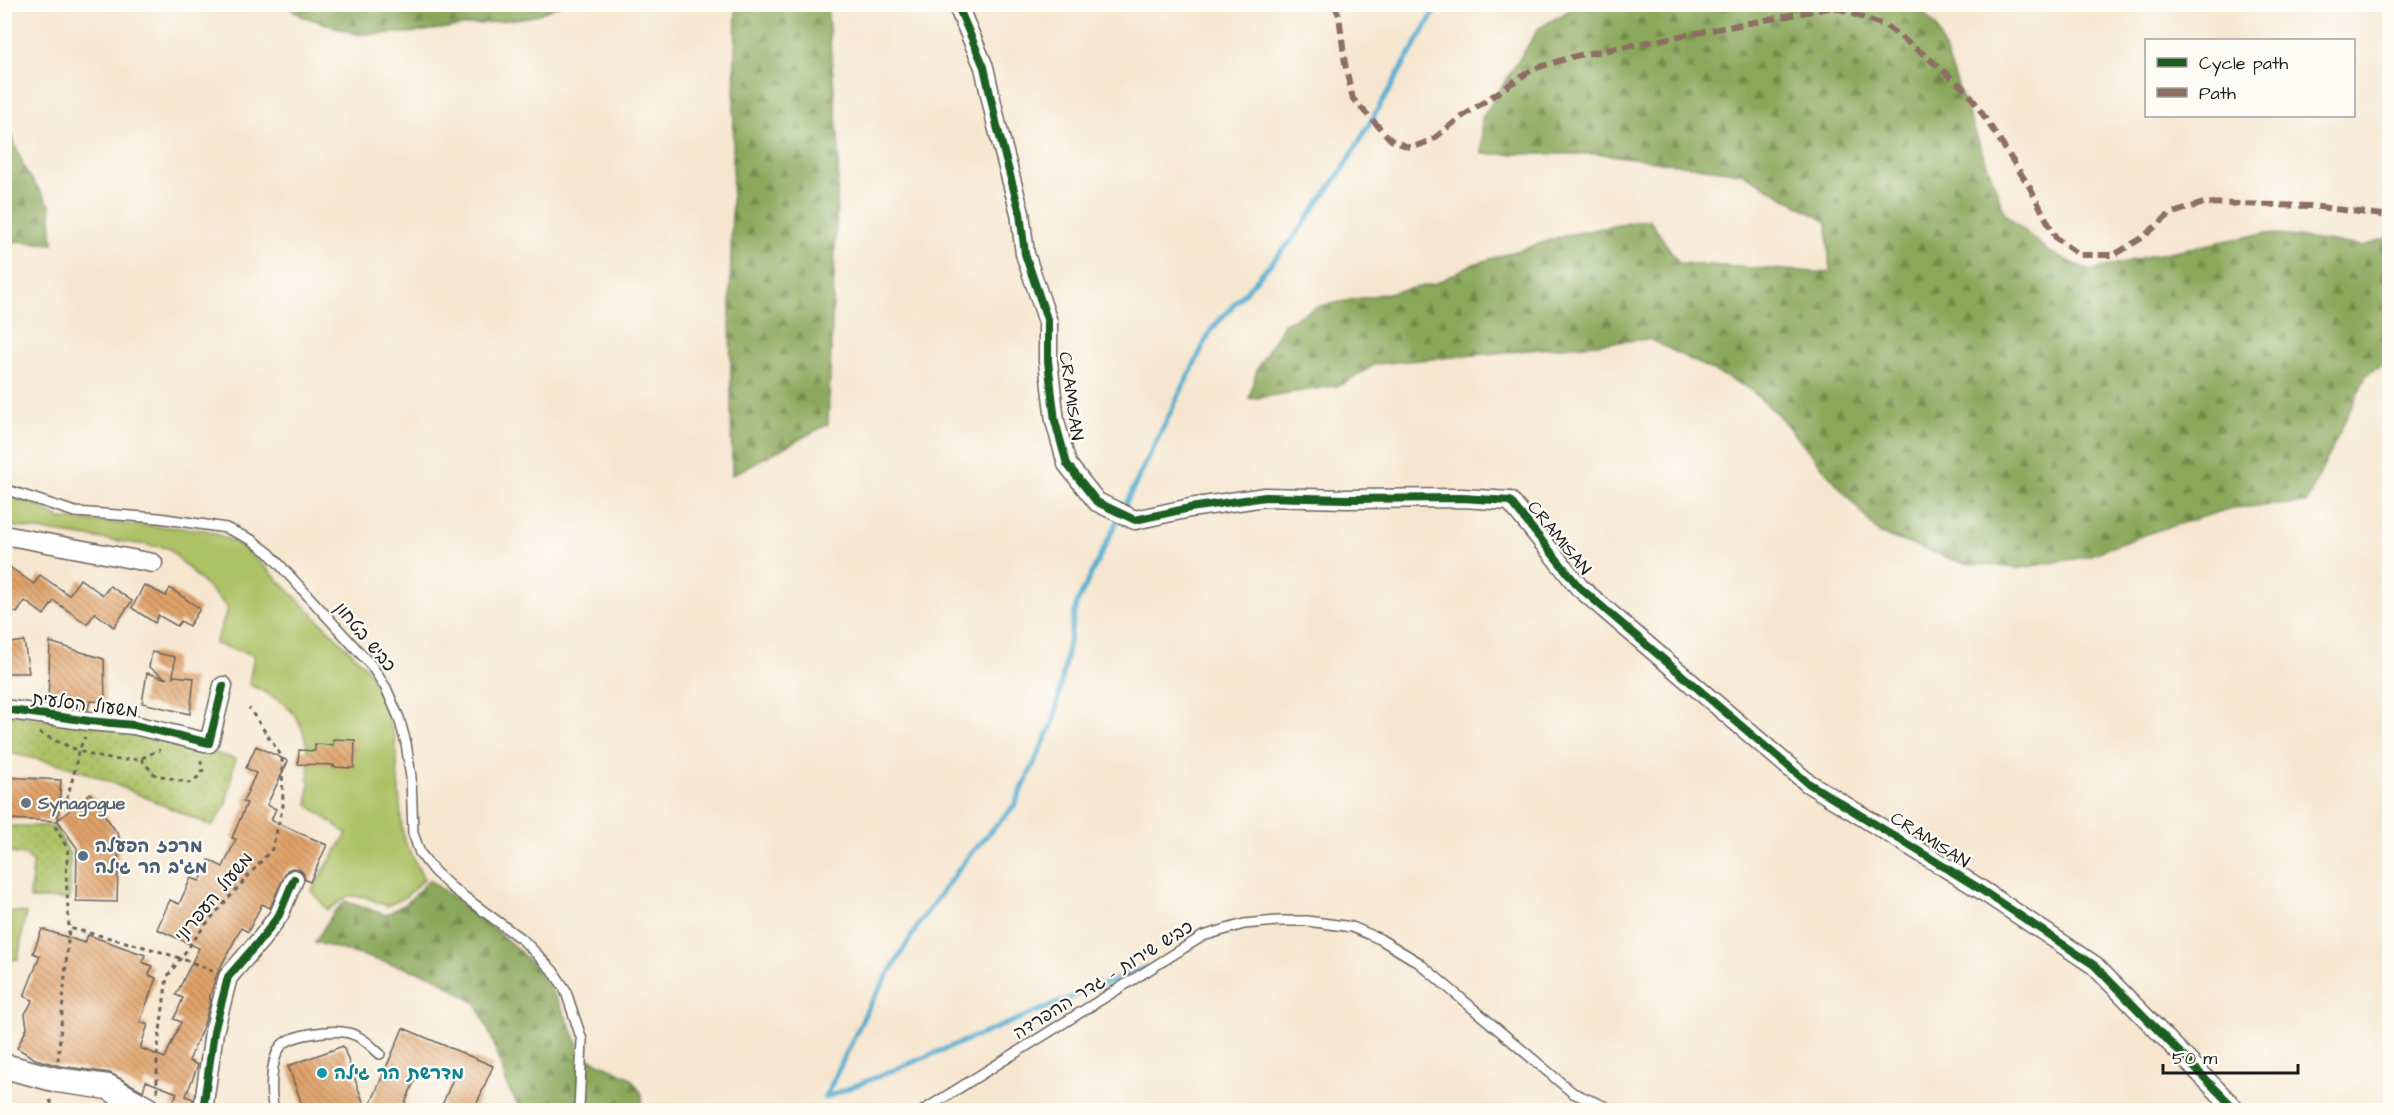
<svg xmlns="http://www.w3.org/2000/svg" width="2394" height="1115" viewBox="0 0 2394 1115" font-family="'Architects Daughter','Playpen Sans Hebrew',sans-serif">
<defs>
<pattern id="forest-firs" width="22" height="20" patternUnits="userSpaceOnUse" patternTransform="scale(1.5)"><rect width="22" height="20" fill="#8aa75a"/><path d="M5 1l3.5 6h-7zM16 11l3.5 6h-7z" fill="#70874a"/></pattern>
<pattern id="park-dots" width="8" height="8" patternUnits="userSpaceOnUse" patternTransform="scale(1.5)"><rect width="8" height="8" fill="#adc165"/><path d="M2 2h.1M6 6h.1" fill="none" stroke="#94a557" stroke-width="1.8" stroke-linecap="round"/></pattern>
<pattern id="building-back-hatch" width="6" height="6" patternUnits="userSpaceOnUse" patternTransform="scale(1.5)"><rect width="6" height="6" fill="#e0a36a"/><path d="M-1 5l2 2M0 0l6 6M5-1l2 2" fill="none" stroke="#b58456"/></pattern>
</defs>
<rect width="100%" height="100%" fill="#fdfcf7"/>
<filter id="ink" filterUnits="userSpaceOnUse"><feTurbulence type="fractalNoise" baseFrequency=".0167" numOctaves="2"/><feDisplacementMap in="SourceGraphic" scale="12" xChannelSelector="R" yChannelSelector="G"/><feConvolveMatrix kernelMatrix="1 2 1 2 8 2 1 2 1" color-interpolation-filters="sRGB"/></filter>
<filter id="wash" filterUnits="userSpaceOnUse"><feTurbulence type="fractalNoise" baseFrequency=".008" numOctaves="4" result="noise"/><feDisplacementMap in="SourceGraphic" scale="24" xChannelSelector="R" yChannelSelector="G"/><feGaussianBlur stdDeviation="1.35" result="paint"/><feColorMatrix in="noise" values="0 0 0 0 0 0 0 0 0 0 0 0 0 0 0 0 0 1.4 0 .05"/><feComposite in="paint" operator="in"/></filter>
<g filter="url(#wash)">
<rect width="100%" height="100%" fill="#f6e6cf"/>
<g fill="#adc165" stroke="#646e40" stroke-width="1.5">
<path d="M5,496L28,501L61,519L206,530L235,542L259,561L367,668L384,702L395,739L402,829L406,844L424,879L404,898L387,906L365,897L348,896L328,910L311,891L347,834L308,805C309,770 314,725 281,702C272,695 260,690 249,684L254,655L215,644L228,608L168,548L5,525Z"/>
<polygon points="5,911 26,913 18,959 5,961"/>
</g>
<g fill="url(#forest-firs)" stroke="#53623b" stroke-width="1.5">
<polygon points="1580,4 1915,5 1936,26 2005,214 2049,252 2090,271 2145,257 2265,233 2363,246 2389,238 2389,361 2367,374 2306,503 2232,508 2149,533 2085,557 2021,568 1963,563 1879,533 1778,415 1748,388 1649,339 1375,364 1341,385 1249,399 1257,369 1284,323 1320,306 1435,284 1471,265 1567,235 1649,219 1679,263 1830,273 1827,222 1742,173 1602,154 1482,154 1482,118 1539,28"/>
<polygon points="286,5 561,5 531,17 409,33 356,34 302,16"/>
<polygon points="736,5 827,5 839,149 828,424 732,475 730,305"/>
<polygon points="4,119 26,171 50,205 53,244 12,241 5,246"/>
<path d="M429,880C462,904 502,932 530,962C554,988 570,1022 582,1055L630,1077L642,1094V1110H521L508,1088L493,1041L476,1003L433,976L315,942L332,915L345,901L386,915L408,902Z"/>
</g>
<g fill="url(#park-dots)" stroke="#646e40" stroke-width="1.5">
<polygon points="5,714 154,734 235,759 226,805 212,826 98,777 63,765 5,752"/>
<polygon points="5,826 55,826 70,855 70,899 30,899 33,863 25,855 5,852"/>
</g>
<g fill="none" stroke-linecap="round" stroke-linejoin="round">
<polyline stroke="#51adcf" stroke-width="5" points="1146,967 825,1098 869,1006 922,919 970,854 1014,806 1054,721 1076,605 1211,330 1291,241 1343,169 1439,4"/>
</g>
<g id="blocks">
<g fill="url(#building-back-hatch)">
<polygon points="11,568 34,584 40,575 69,595 80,579 103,595 110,586 132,601 114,627 95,613 87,624 54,601 44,615 25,601 17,613 4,604 4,576"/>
<polygon points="144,585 166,596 170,588 200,609 189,626 181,621 177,626 158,615 155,623 132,608"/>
<polygon points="24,641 29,673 4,673 4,644"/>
<polygon points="50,642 104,659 105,702 90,701 88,709 48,704"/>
<polygon points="152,652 175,657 173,678 174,676 194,678 190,714 142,703 147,673 167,679 149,667"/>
<polygon points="333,739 355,740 354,768 333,767 334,765 298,764 299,750 315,751 315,744 333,745"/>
<polygon points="256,746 288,761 267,805 276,809 271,820 327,845 310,882 305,880 303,873 299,869 292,868 287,870 270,908 262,904 248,932 241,928 217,974 209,999 211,999 204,1024 189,1061 198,1065 186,1096 193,1099 192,1110 179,1110 171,1107 177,1093 146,1081 143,1091 110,1073 60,1066 35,1059 17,1048 27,1028 25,1014 33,1000 24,996 40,956 33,953 42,929 85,943 88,935 145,955 142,962 152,966 149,975 156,978 140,1022 148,1025 140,1048 165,1058 181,1022 174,1019 183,998 176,995 199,948 157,929 170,900 179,904 191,878 200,881 209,860 223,867 236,839 232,838 247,803 243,802 256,773 246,768"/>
<polygon points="4,777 61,780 58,820 90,793 119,836 117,902 76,901 77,848 58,821 4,819"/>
<polygon points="403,1028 493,1066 474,1110 440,1110 453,1079 421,1066 402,1110 368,1110"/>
<polygon points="343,1046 366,1110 304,1110 288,1066"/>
</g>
</g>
</g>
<g filter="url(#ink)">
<use href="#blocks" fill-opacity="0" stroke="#68635b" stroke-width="1.5"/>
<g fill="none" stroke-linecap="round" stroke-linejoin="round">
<g stroke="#68635b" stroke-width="12">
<g id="service">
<polyline points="4,489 75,512 159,518 226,528 252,540 269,553 371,665 386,688 399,718 406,743 411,777 413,833 420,853 434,871 451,887 524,941 553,971 565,989 582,1040 579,1110"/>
<path d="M274,1110C270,1094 270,1060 281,1046C291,1034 333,1029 349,1033C361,1036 370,1045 380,1054"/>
<polyline points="924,1110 1203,936 1244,924 1277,921 1307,921 1352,927 1380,939 1418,962 1573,1093 1613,1110"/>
</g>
</g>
<g stroke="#68635b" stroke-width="21">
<g id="minor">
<polyline points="957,4 984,67 997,126 1020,213 1025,254 1048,322 1048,361 1055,421 1067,464 1097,502 1135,520 1190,508 1265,497 1347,499 1462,498 1510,501 1579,587 1808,783 1977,887 2094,965 2236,1110"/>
<polyline points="4,535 153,563"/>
<polyline points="4,709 89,721 134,725 209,743 223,686"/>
<polyline points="203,1110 214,1032 228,977 262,938 279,915 294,879"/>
</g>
</g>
<g stroke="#68635b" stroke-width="27">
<polyline id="tertiary" points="4,1066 57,1080 108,1087 148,1110"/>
</g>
<g stroke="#68635b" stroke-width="3" stroke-dasharray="4.5 4.5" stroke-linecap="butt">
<path d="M39,733C73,748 100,764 138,759C145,758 152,752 160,750"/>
<polyline points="141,759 154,774 189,783 197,778 203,770 200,758"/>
<polyline points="64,808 74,774 78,752 85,737"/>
<path d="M55,826L68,850L66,874L69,928C118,940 167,951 213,971"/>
<polyline points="58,1061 69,928"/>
<polyline points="157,1092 157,1054 167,977 205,925 272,849 283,806 282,757 249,708"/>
<polyline points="50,1100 54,1110"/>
</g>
<use href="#service" stroke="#fff" stroke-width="9"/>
<use href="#minor" stroke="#fff" stroke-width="18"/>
<use href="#tertiary" stroke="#fff" stroke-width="24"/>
<polyline stroke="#8d6e63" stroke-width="6" stroke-dasharray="12 6" stroke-linecap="butt" points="1334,4 1339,15 1345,64 1353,99 1391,140 1411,148 1432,140 1460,118 1533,69 1575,56 1834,7 1886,26 1926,56 1969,93 2029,186 2056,238 2079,255 2114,255 2142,238 2170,214 2204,203 2311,206 2390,216"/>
<g stroke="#fdfcf7" stroke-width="11">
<g id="cycleway">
<polyline points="957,4 984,67 997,126 1020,213 1025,254 1048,322 1048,361 1055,421 1067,464 1097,502 1135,520 1190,508 1265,497 1347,499 1462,498 1510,501 1579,587 1808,783 1977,887 2094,965 2236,1110"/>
<polyline points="4,709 89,721 134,725 209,743 223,686"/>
<polyline points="203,1110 214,1032 228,977 262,938 279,915 294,879"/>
</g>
</g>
<use href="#cycleway" stroke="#1b5e20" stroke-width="8"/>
</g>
</g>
<circle fill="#6b7280" stroke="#fdfcf7" stroke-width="2" cx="26" cy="803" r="6"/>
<circle fill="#5c6f8a" stroke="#fdfcf7" stroke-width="2" cx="83" cy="856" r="6"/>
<circle fill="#0f9aa8" stroke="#fdfcf7" stroke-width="2" cx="322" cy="1073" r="6"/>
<g text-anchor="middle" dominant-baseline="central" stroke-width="4.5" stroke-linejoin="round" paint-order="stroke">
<g font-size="18" fill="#1c1c1c" stroke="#fdfcf7">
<text transform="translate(1071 396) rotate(82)">CRAMISAN</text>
<text transform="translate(1559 538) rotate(51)">CRAMISAN</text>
<text transform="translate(365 637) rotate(50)">כביש בטחון</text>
<text transform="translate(85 705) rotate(7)">משעול הסלעית</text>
<text transform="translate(1930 840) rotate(32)">CRAMISAN</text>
<text transform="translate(214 897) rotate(-50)">משעול העפרוני</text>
<text transform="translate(1103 980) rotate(-32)">כביש שירות - גדר ההפרדה</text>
</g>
<g font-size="18" font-weight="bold" fill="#5b616d" stroke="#fdfcf7" text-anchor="start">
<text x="38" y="803">Synagogue</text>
</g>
<g font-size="18" font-weight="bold" fill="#4e5e75" stroke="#fdfcf7" text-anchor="start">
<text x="95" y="846">מרכז הפעלה<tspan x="95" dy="21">מג"ב הר גילה</tspan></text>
</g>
<g font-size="18" font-weight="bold" fill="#0d838f" stroke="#fdfcf7" text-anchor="start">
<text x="334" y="1073">מדרשת הר גילה</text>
</g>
</g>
<rect width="2394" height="1115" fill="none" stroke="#fdfcf7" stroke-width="24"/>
<rect x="2145" y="39" width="210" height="78" fill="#fdfcf7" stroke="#a3a29f" stroke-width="1.5"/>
<rect x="2157" y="58" width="30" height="9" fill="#1b5e20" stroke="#a3a29f" stroke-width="1.5"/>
<text x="2199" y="69" font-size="18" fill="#1c1c1c">Cycle path</text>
<rect x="2157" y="88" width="30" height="9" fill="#8d6e63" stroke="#a3a29f" stroke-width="1.5"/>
<text x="2199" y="99" font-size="18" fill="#1c1c1c">Path</text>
<path d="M2163 1064v9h135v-9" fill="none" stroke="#1c1c1c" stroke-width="3"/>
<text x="2172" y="1064" font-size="18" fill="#1c1c1c" stroke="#fdfcf7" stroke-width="4.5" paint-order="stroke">50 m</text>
</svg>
